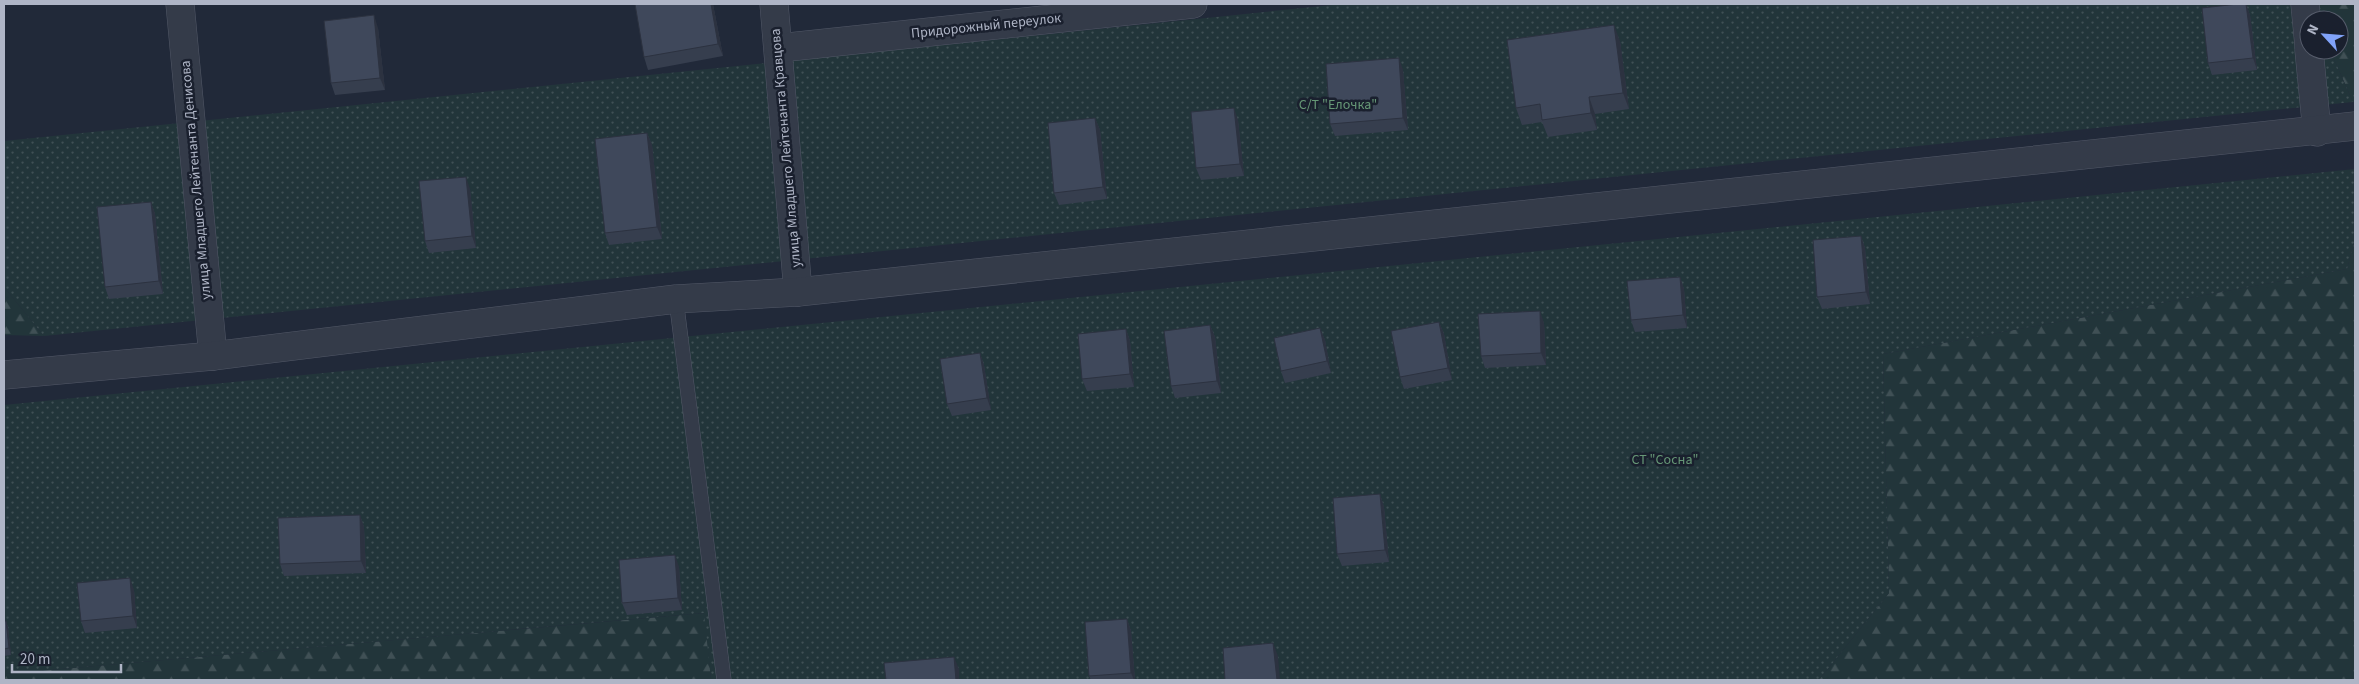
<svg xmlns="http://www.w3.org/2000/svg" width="2359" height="684" viewBox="0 0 2359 684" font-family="'Source Sans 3',sans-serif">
<defs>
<pattern id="forest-firs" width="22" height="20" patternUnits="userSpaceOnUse" patternTransform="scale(1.25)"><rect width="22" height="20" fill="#22353a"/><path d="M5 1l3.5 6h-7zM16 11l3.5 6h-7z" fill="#405055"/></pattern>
<pattern id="garden-dots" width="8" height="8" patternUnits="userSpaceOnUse" patternTransform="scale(1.25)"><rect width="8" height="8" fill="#22353a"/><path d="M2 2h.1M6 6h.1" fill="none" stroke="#405055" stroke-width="1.8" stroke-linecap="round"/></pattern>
</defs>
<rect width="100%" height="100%" fill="#212939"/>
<g fill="url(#forest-firs)">
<polygon points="2311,4 2355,4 2355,102 2353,102 2330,50 2339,50 2339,20 2318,20"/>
<polygon points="2355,239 2355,680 1819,680 1889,593 1883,354 2347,269"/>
<polygon points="4,287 44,336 4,335"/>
<polygon points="705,613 711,680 4,680 4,674"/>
</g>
<g fill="url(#garden-dots)">
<polygon points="1342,4 2311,4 2309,50 2330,50 2353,102 44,336 4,287 4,141"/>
<polygon points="2355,169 2355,239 2347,269 1883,354 1889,593 1819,680 711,680 704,613 4,674 4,405"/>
</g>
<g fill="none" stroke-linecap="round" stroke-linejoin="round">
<g stroke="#525867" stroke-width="15">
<polyline id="service" points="676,299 724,680"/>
</g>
<g stroke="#525867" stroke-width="29">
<g id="minor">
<polyline points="180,4 213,356"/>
<polyline points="774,4 798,292"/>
<polyline points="2305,4 2309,46"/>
<polyline points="779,48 1193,4"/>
<polyline points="2309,50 2317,132"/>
</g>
</g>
<g stroke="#525867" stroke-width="29">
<polyline id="tertiary" points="4,375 213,356 676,299 798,292 2355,126"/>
</g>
<use href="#service" stroke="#343b49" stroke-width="14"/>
<use href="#minor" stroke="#343b49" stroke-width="28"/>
<use href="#tertiary" stroke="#343b49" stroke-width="28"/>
</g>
<g fill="#363e4e">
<polygon points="713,4 723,56 648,70 644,57"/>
<polygon points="2246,4 2250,15 2257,70 2212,75 2208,63"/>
<polygon points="378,28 385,90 335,95 331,83"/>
<polygon points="1620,41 1629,109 1595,114 1597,130 1548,137 1542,122 1522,125 1516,108"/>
<polygon points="1403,70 1408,130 1335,136 1330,124"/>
<polygon points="1095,118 1100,130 1107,199 1059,205 1054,193"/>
<polygon points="1238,120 1244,176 1201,180 1196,168"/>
<polygon points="647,133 652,145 662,239 609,245 605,233"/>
<polygon points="470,189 476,248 429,253 425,241"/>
<polygon points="151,202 155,214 163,294 109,299 105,287"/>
<polygon points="1861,236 1865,248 1870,304 1822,309 1817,297"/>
<polygon points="1680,277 1684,289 1687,328 1635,332 1631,320"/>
<polygon points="1439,322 1444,334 1452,380 1404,389 1400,377"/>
<polygon points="1544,323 1546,365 1485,368 1481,356"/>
<polygon points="1210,325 1215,337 1221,393 1175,398 1171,386"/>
<polygon points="1320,328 1325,340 1331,373 1285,383 1281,371"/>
<polygon points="1126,329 1130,341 1134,387 1087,391 1082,379"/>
<polygon points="980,353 984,365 991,410 952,416 947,404"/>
<polygon points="1380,494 1384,507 1389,562 1342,566 1337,554"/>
<polygon points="360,515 364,527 366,573 284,576 280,564"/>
<polygon points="679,567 682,610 627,615 622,603"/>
<polygon points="134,590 137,628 85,633 81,621"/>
<polygon points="1127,619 1131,631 1135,680 1091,680 1089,676"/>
<polygon points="4,621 6,621 8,627 11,655 4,656"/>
</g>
<g fill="#2c3240">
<polygon points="711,4 713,4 723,56 718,44"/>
<polygon points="2246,4 2250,15 2257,70 2253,58"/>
<polygon points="374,15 378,28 385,90 380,78"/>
<polygon points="1614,25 1620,41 1629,109 1623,93"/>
<polygon points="1399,58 1403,70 1408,130 1403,118"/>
<polygon points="1589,97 1595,114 1597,130 1591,113"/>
<polygon points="1234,108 1238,120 1244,176 1240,164"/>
<polygon points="1095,118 1100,130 1107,199 1103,187"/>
<polygon points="647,133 652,145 662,239 657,227"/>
<polygon points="466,177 470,189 476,248 472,236"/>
<polygon points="151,202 155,214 163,294 159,281"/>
<polygon points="1861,236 1865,248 1870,304 1866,292"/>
<polygon points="1680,277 1684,289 1687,328 1683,315"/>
<polygon points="1540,311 1544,323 1546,365 1541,353"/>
<polygon points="1439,322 1444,334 1452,380 1448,368"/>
<polygon points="1210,325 1215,337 1221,393 1217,381"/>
<polygon points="1320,328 1325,340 1331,373 1327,361"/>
<polygon points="1126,329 1130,341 1134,387 1130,374"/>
<polygon points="980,353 984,365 991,410 987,398"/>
<polygon points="1380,494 1384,507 1389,562 1385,550"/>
<polygon points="360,515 364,527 366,573 361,561"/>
<polygon points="675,555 679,567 682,610 678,598"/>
<polygon points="130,578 134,590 137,628 133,616"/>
<polygon points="1127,619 1131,631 1135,680 1134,680 1131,673"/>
<polygon points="6,621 8,627 11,655 9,648"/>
<polygon points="1273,643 1278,656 1280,680 1277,680"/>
<polygon points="954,657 959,669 959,680 956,680"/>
</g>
<g fill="#3f485b" stroke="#2c3240">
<polygon points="635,4 711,4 718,44 644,57"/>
<polygon points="2238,4 2246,4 2253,58 2208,63 2202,8"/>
<polygon points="374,15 380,78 331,83 324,21"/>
<polygon points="1614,25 1623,93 1589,97 1591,113 1542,120 1540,104 1516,108 1507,40"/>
<polygon points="1399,58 1403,118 1330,124 1326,64"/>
<polygon points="1234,108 1240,164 1196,168 1191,112"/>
<polygon points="1095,118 1103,187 1054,193 1048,123"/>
<polygon points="647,133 657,227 605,233 595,139"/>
<polygon points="466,177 472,236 425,241 419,181"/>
<polygon points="151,202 159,281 105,287 97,207"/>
<polygon points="1861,236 1866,292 1817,297 1813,240"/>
<polygon points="1680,277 1683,315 1631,320 1627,281"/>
<polygon points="1540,311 1541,353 1481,356 1478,314"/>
<polygon points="1439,322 1448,368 1400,377 1391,331"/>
<polygon points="1210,325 1217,381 1171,386 1164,331"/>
<polygon points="1320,328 1327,361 1281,371 1274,338"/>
<polygon points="1126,329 1130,374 1082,379 1078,334"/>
<polygon points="980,353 987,398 947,404 940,359"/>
<polygon points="1380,494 1385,550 1337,554 1333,498"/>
<polygon points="360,515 361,561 280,564 278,518"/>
<polygon points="675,555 678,598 622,603 619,560"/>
<polygon points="130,578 133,616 81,621 77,583"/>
<polygon points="1127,619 1131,673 1089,676 1085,622"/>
<polygon points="4,621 6,621 9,648 4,649"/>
<polygon points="1273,643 1277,680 1225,680 1223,648"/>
<polygon points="954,657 956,680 886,680 884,663"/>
</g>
<g text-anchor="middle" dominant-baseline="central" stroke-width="5" stroke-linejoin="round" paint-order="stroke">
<g font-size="14" fill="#afb5c6" stroke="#1a202e">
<text transform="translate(986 26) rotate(-6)">Придорожный переулок</text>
<text transform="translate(786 148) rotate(-95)">улица Младшего Лейтенанта Кравцова</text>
<text transform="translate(196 180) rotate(-95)">улица Младшего Лейтенанта Денисова</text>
</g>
<g font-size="14" fill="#669776" stroke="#1a202e">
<text x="1338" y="105">С/Т "Елочка"</text>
<text x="1665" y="460">СТ "Сосна"</text>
</g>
</g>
<rect width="2359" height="684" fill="none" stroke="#afb5c6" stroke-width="10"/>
<g transform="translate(2324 35) rotate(296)"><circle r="24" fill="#1a202e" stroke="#565c6b"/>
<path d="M0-4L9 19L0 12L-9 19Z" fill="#81a3f9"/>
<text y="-8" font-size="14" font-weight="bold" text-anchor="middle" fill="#afb5c6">N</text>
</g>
<path d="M12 664v8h109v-8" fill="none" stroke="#afb5c6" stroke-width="2.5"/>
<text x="20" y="664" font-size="15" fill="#afb5c6" stroke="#1a202e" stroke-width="4" paint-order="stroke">20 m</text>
</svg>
